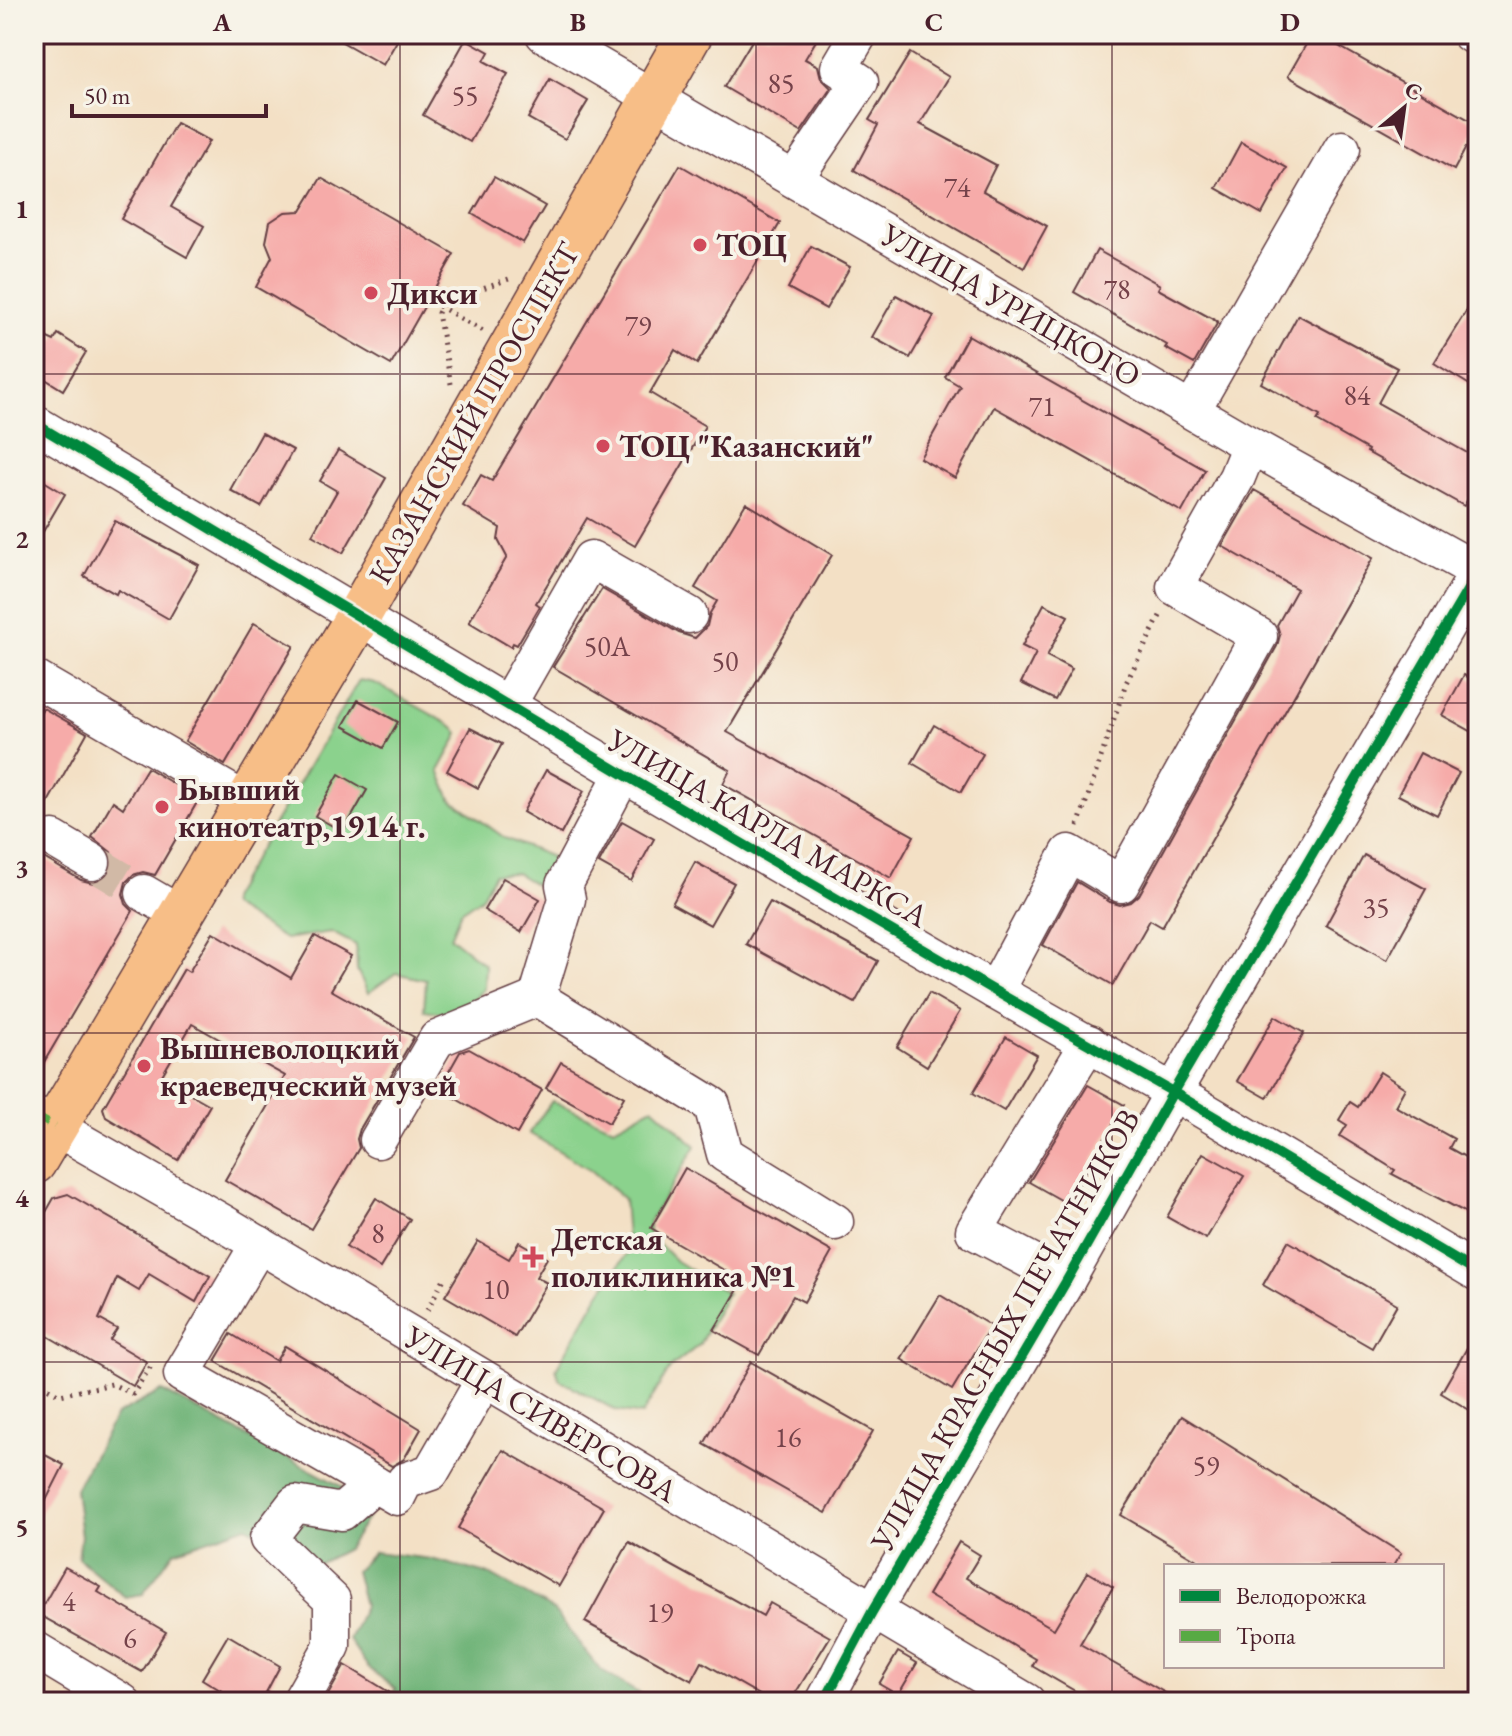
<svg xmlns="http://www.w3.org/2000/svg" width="1512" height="1736" viewBox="0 0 1512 1736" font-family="'EB Garamond',serif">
<rect width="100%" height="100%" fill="#f7f3e8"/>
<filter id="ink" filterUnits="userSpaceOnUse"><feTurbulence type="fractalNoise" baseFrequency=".0125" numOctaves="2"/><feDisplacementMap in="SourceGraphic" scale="16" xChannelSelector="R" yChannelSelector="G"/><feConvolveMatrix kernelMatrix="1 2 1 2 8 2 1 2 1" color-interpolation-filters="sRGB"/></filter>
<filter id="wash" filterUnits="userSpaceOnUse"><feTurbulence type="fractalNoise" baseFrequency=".006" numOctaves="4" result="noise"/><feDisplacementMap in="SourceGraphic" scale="32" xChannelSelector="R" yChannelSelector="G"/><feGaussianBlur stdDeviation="1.8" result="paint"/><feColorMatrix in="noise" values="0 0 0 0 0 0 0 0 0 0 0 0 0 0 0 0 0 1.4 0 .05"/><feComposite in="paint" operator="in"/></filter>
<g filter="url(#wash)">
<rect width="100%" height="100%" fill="#f3e0c5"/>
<g fill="#8bd28d" stroke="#6a785c" stroke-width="2">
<polygon points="359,680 375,683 454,727 459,734 439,771 451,799 505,838 559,860 560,871 541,888 516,873 494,874 481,898 461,911 450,937 485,965 484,989 458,1015 424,1010 426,980 396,973 368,993 357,970 356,945 331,932 285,939 231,906 230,899"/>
<polygon points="552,1101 614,1128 653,1107 696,1146 649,1222 649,1234 676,1261 727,1293 699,1345 670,1368 642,1415 617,1411 560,1380 556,1369 598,1296 628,1252 624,1199 591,1170 529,1133"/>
</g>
<g fill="#70b478" stroke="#5d6a52" stroke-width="2">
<polygon points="162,1391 341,1486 371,1512 347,1549 318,1564 247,1526 174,1551 143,1594 125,1597 78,1558 81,1536 75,1489 116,1415"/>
<polygon points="374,1552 431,1559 491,1575 553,1610 600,1670 648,1699 646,1702 461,1702 452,1698 446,1702 388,1702 395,1689 368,1667 349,1640 364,1606 355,1571"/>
</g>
<g id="blocks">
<g fill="#f6aba9">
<polygon points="328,34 401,34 383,65"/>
<polygon points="756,34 820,34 805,59 818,66 821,78 831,88 801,132 724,87"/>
<polygon points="1312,34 1317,34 1478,125 1454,170 1288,76"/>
<polygon points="466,39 489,52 484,61 508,74 470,142 423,115"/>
<polygon points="910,53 949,77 920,124 996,165 983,191 1047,226 1024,268 854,170 878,125 869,120"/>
<polygon points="550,79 588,101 565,139 528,118"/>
<polygon points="176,123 209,141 171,207 204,226 187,257 121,219"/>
<polygon points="1241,142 1287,168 1262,214 1216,188"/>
<polygon points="680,165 780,223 697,364 675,350 650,393 705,426 635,546 587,518 536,603 540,606 517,645 513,643 511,647 469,622 507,557 498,540 500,528 463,506 481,475 492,481"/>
<polygon points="494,177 545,206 523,243 472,214"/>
<polygon points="321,178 454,254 391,365 256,287 272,257 266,242 270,222 285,212 301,211"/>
<polygon points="811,246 850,267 826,309 788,288"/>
<polygon points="1097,250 1160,285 1158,289 1218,322 1194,364 1165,348 1167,345 1074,292"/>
<polygon points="1478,292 1478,390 1434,363"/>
<polygon points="896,295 934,316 910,358 872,337"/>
<polygon points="1298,315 1397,368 1378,403 1478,459 1478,481 1464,506 1367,452 1368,450 1317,421 1320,416 1261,383"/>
<polygon points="34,332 54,341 58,334 86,352 63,390 34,372"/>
<polygon points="968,335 1205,470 1182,512 994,407 955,478 920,458 960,386 945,377"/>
<polygon points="262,433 293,450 261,507 230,490"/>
<polygon points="338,450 386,478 343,553 312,535 337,491 320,481"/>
<polygon points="34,475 65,494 34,547"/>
<polygon points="1254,490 1373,558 1162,927 1150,920 1113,985 1043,945 1077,882 1110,902 1120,905 1131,902 1139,895 1277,646 1280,635 1277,625 1297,589 1222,546"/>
<polygon points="746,503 832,555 727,732 914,836 891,878 723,784 730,770 553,667 602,589 679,633 695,638 707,626 710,613 717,601 695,588"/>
<polygon points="115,521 199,565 169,619 118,590 116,594 84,576"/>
<polygon points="1044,604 1068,616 1047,656 1072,669 1055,700 1021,683 1036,653 1022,646"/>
<polygon points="254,623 294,646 225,765 185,741"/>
<polygon points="1464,675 1478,682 1478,735 1442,715"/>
<polygon points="358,700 398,722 383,748 343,726"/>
<polygon points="43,708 87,733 34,827 34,710 40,713"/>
<polygon points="934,725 983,754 961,792 912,763"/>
<polygon points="470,728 502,744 478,788 447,771"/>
<polygon points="1420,753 1459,773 1437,815 1398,795"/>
<polygon points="147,768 199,799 155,875 143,872 133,875 126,882 123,894 126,904 133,911 34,1079 34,847 42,857 81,880 93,883 103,880 110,872 113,861 111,852 92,837 113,801 123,808"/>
<polygon points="546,770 584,791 561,834 523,812"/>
<polygon points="339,774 367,790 343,832 315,816"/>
<polygon points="622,821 654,839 631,881 599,863"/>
<polygon points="1364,855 1426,889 1387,960 1326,925"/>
<polygon points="695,862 734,883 710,925 672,904"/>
<polygon points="503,878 540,899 521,932 484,910"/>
<polygon points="770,902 878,961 855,1003 746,944"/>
<polygon points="213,932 291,978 315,936 351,956 331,990 414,1037 360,1129 357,1139 359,1148 311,1229 225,1180 285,1076 192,1024 161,1077 210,1105 178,1160 106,1117 103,1108 184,969 189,972"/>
<polygon points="929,993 960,1011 927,1066 897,1047"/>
<polygon points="1275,1016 1304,1033 1267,1098 1237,1081"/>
<polygon points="1006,1037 1037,1055 1004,1111 973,1093"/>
<polygon points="469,1049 542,1090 517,1134 439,1089 460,1052"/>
<polygon points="561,1062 624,1097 609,1123 546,1088"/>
<polygon points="1380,1072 1405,1088 1395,1106 1454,1139 1449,1148 1478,1164 1478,1219 1392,1174 1395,1170 1340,1136 1347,1125 1339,1120 1350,1102 1358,1107"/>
<polygon points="1088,1085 1124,1105 1068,1204 1029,1182"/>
<polygon points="1203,1153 1244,1176 1206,1239 1167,1217"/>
<polygon points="685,1168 832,1252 804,1302 793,1296 759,1355 714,1330 743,1281 651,1228"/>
<polygon points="68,1194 210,1276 196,1302 149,1274 139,1291 117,1278 99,1319 117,1329 110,1340 147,1362 133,1386 34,1328 34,1233 54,1198"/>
<polygon points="376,1198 410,1219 380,1268 346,1247"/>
<polygon points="478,1241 509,1259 519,1242 547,1258 536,1277 547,1283 515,1337 445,1296"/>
<polygon points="1288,1241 1397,1304 1372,1348 1263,1285"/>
<polygon points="940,1295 991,1326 952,1390 901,1359"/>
<polygon points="1478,1329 1478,1415 1441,1393"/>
<polygon points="231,1334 276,1361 285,1346 421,1429 404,1459 392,1466 215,1361"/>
<polygon points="751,1362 873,1431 826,1513 704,1444"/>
<polygon points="1182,1416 1401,1553 1393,1566 1207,1566 1121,1515"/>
<polygon points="34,1449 64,1465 34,1524"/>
<polygon points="503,1450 604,1508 559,1586 458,1528"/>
<polygon points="629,1542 763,1616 770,1603 830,1637 790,1702 772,1702 702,1662 692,1681 585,1622"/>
<polygon points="959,1542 980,1555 966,1578 1054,1629 1088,1572 1113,1587 1080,1644 1181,1702 1117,1702 1103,1694 1098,1702 1094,1702 1032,1666 1036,1659 928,1595"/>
<polygon points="65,1567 101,1587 98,1592 166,1632 142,1672 38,1614"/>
<polygon points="228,1635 280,1666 261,1702 240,1702 202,1679"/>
<polygon points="898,1652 917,1663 898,1695 879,1684"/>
<polygon points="345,1665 405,1702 324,1702"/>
</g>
</g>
</g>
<g filter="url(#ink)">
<use href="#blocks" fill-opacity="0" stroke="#633c42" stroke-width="2"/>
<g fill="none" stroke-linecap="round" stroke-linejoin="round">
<polyline stroke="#d1b9a6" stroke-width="36" stroke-dasharray="36 18" stroke-linecap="butt" points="92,862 144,893"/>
<g stroke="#633c42" stroke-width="39">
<g id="minor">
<polyline points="544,34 1250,445 1461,562 1478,575"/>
<polyline points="1470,34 1478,39"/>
<polyline points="795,178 860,82 839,68 859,34"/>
<polyline points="1192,410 1342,149"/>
<polyline points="34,423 623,774 995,991 1173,1092 1478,1273"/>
<polyline points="34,678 247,802"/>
<polyline points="508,704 591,559 689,615"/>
<polyline points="623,774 564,885 567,899 537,998 712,1105 725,1154 835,1222"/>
<polyline points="53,839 92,862"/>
<polyline points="144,893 180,914"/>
<polyline points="995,991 1069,853 1121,884 1259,636 1175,587 1237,477 1250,445"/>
<polyline points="34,1115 223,1223 1027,1702"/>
<polyline points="378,1140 437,1039 537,998"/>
<polyline points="259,1244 182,1374 397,1497 405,1481 431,1472 484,1380"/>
<polyline points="1067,1280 974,1231 1089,1043"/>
<polyline points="34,1649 122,1702"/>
<polyline points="300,1702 332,1646 332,1600 268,1539 295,1504 342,1512 374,1484"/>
<polyline points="824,1702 872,1612 1067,1280 1173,1092 1478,572"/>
</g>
</g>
<g stroke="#633c42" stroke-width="47">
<polyline id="major" points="34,1162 359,615 690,34"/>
</g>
<g stroke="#633c42" stroke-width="5" stroke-dasharray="2 6" stroke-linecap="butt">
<polyline points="432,302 483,331"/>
<polyline points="451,384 438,313 444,301 512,278"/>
<polyline points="1078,826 1126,683 1162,612"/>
<polyline points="427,1310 446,1275"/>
<polyline points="34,1381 60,1395 112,1384 133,1394 153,1363"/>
</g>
<use href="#minor" stroke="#fff" stroke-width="36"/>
<use href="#major" stroke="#f7be87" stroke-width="44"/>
<polyline stroke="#57aa44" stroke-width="8" stroke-dasharray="16 8" stroke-linecap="butt" points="34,1115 55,1127"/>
<g stroke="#f7f3e8" stroke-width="15">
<g id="cycleway">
<polyline points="34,423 623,774 995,991 1173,1092 1478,1273"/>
<polyline points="824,1702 872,1612 1067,1280 1173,1092 1478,572"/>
</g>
</g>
<use href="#cycleway" stroke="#00873e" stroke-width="10"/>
</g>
</g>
<path fill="none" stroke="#4a1f2b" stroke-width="2" stroke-opacity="0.55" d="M400,34V1702M756,34V1702M1112,34V1702M34,374H1478M34,703H1478M34,1033H1478M34,1362H1478"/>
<g fill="#d1495b" stroke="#f7f3e8" stroke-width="3">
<circle cx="700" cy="245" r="8"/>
<circle cx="371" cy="293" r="8"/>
<circle cx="603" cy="446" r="8"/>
<circle cx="162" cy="807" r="8"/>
<circle cx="144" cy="1066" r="8"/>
<path d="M529 1245h8v8h8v8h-8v8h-8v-8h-8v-8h8z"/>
</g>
<g text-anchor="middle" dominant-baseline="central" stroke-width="8" stroke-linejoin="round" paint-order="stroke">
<g font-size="28" fill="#75424a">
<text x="781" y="83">85</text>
<text x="465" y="95">55</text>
<text x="957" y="187">74</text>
<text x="1117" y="289">78</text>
<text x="638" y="325">79</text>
<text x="1357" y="395">84</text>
<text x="1042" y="406">71</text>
<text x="607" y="646">50А</text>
<text x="725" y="661">50</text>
<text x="1376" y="907">35</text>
<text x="378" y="1233">8</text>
<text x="496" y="1289">10</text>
<text x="788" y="1437">16</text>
<text x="1206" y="1465">59</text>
<text x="69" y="1601">4</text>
<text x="660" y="1612">19</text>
<text x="130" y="1638">6</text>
</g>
<g font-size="32" font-weight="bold" fill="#4a1f2b" stroke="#f7f3e8" text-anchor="start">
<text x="716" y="245">ТОЦ</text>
<text x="387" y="293">Дикси</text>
<text x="619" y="446">ТОЦ "Казанский"</text>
<text x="178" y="789">Бывший<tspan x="178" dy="37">кинотеатр,1914 г.</tspan></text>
<text x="160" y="1048">Вышневолоцкий<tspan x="160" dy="37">краеведческий музей</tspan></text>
<text x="551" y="1239">Детская<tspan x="551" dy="37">поликлиника №1</tspan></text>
</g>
<g font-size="32" fill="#4a1f2b" stroke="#f7f3e8">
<text transform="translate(1011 305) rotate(30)">УЛИЦА УРИЦКОГО</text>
<text transform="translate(474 413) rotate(-60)">КАЗАНСКИЙ ПРОСПЕКТ</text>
<text transform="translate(768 828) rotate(30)">УЛИЦА КАРЛА МАРКСА</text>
<text transform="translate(1005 1330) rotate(-60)">УЛИЦА КРАСНЫХ ПЕЧАТНИКОВ</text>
<text transform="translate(541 1414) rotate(31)">УЛИЦА СИВЕРСОВА</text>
</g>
</g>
<rect width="1512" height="1736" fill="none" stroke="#f7f3e8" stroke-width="88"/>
<rect x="1164" y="1564" width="280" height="104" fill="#f7f3e8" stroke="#b29e9c" stroke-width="2"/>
<rect x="1180" y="1590" width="40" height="12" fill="#00873e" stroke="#b29e9c" stroke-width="2"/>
<text x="1236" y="1604" font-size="24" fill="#4a1f2b">Велодорожка</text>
<rect x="1180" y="1630" width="40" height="12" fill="#57aa44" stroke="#b29e9c" stroke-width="2"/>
<text x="1236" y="1644" font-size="24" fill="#4a1f2b">Тропа</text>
<g transform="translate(1404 108) rotate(29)" stroke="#f7f3e8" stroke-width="6" paint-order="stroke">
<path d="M0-6L14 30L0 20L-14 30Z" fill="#4a1f2b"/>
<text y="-12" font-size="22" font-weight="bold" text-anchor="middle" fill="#4a1f2b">С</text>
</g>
<path d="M72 104v12h194v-12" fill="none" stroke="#4a1f2b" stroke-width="4"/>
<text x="84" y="104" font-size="24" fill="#4a1f2b" stroke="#f7f3e8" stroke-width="6" paint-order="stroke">50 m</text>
<rect x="44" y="44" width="1424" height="1648" fill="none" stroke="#4a1f2b" stroke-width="3"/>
<g font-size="26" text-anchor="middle" font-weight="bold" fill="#4a1f2b">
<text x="222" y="31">A</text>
<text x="578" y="31">B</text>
<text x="934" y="31">C</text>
<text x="1290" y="31">D</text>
<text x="22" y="218">1</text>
<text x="22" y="548">2</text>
<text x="22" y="877">3</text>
<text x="22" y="1207">4</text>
<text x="22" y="1536">5</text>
</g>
</svg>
